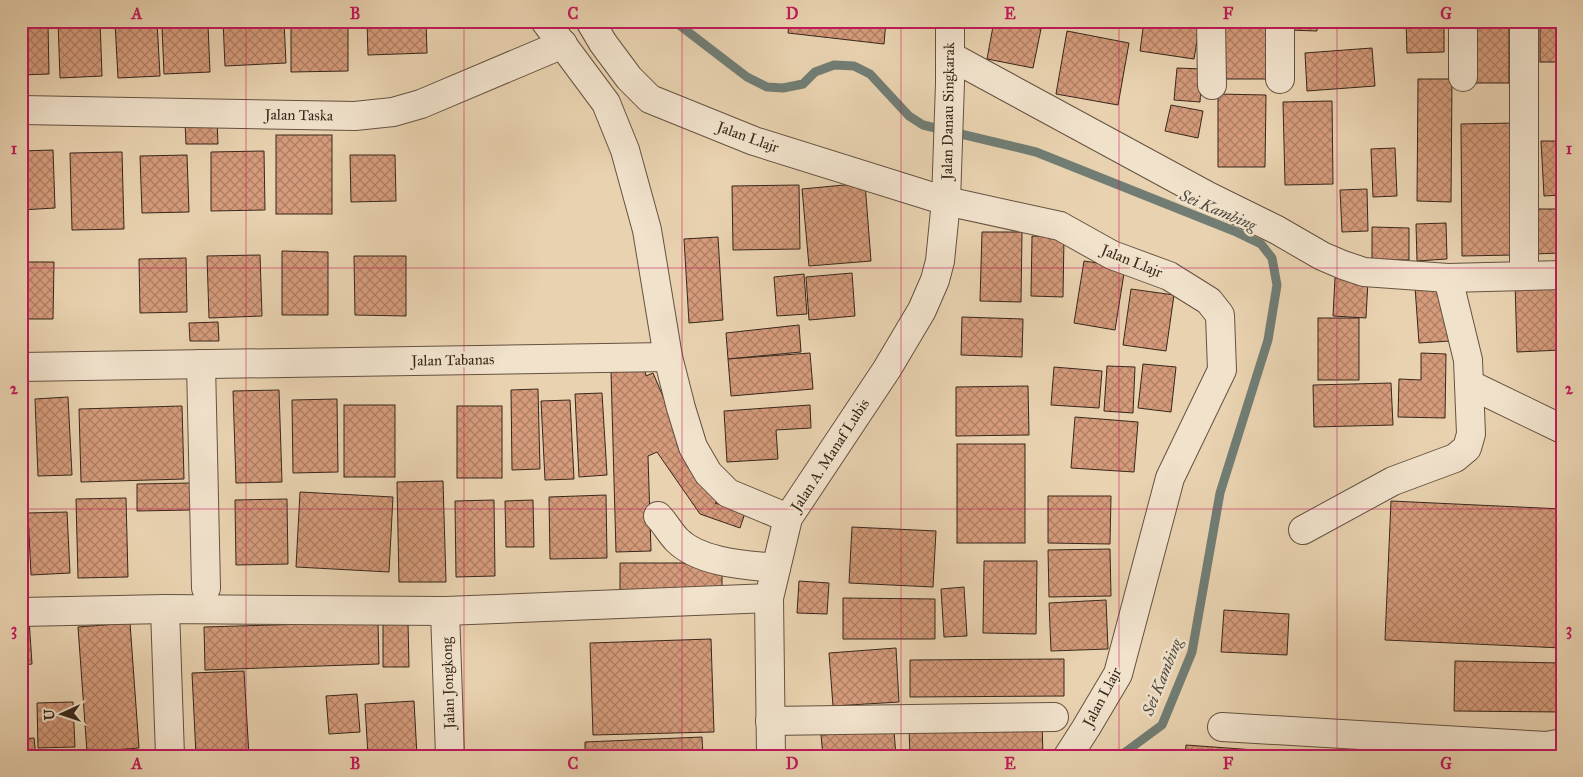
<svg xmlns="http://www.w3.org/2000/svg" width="1583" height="777" viewBox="0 0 1583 777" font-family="'IM FELL Great Primer',serif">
<defs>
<pattern id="building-cross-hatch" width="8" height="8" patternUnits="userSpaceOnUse" patternTransform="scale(1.25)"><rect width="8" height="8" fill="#d59b7b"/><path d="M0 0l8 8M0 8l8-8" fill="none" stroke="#ae7e64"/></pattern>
</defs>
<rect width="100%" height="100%" fill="#e9d2b0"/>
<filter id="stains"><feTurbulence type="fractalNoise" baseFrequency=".004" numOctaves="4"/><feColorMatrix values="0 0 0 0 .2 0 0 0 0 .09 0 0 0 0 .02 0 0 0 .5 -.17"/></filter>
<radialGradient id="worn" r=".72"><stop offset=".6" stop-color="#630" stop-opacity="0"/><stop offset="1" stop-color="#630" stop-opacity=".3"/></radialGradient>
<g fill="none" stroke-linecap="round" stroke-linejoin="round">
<polyline stroke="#717d74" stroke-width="9" points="674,21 747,77 767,87 783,88 803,84 815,72 834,65 854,66 870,74 909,116 923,125 1036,152 1234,231 1261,244 1272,258 1277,285 1268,340 1220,493 1192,652 1162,725 1120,756"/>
</g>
<g fill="url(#building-cross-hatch)" stroke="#38271b">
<polygon points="58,21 100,21 102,76 60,78"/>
<polygon points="157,21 160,76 118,78 115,23"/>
<polygon points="223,21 284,21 286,63 225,66"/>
<polygon points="291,21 348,21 348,71 291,72"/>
<polygon points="367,21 426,21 427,53 368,55"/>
<polygon points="789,21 886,21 884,44 788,33"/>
<polygon points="994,21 1041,29 1033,68 987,59"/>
<polygon points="1066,21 1097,21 1097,28 1066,27"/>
<polygon points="1144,21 1199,29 1194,59 1140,51"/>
<rect x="1223" y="21" width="44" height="58"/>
<polygon points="1288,21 1317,21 1317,31 1288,30"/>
<polygon points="1327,21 1365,21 1364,27 1327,26"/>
<polygon points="1406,21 1444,21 1444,52 1407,53"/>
<rect x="1470" y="21" width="39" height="62"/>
<rect x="1540" y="21" width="22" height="41"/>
<polygon points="48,25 49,74 21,75 21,26"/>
<polygon points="208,25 210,72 164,74 162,27"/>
<polygon points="1067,31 1129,43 1118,105 1056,94"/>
<polygon points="1372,48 1375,86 1307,91 1305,53"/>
<polygon points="1177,68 1202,69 1200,102 1174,100"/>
<polygon points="1418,79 1452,79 1451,202 1417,201"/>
<polygon points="1218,94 1266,95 1265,167 1218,167"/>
<polygon points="1332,101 1333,184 1285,185 1283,102"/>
<polygon points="1171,105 1203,111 1198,138 1165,131"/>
<polygon points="217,120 218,144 186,144 185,122"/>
<polygon points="1513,123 1514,255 1462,256 1461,124"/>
<rect x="276" y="135" width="56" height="79"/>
<polygon points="1541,141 1562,141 1562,195 1544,196"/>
<polygon points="1395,148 1397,196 1373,197 1371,149"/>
<polygon points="53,150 55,208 21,210 21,151"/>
<polygon points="264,151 265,210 211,211 211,152"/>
<polygon points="122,152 124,229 72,230 70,153"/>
<polygon points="187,155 189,212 142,213 140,156"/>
<polygon points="350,155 395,155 396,201 351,202"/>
<polygon points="865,183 871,261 809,266 802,189"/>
<polygon points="799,185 800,249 733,250 732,186"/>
<polygon points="1367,189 1368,231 1342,232 1340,190"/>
<polygon points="1533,209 1558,209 1559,253 1534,254"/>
<polygon points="1446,223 1447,259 1417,261 1416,224"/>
<polygon points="1372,227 1409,228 1409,260 1372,260"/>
<polygon points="982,232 1022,232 1021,302 980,301"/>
<polygon points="1032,236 1064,237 1063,297 1031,296"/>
<polygon points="718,237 723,320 689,323 684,239"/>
<polygon points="282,251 328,252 328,315 282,315"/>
<polygon points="260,255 262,316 209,318 207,256"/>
<polygon points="354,256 406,256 406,316 355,315"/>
<polygon points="186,258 187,312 140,313 139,259"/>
<polygon points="1084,261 1125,267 1115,330 1074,323"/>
<polygon points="21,262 54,262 53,319 21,319"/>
<polygon points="852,273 855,316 809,320 806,277"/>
<polygon points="804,274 807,314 777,316 774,277"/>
<polygon points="1335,278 1368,281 1366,318 1333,316"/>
<polygon points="1562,280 1562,350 1517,352 1515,282"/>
<polygon points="1446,285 1450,341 1419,343 1415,287"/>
<polygon points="1131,289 1174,295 1166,351 1123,345"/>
<polygon points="962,317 1023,319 1022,357 961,355"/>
<rect x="1318" y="318" width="41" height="62"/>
<polygon points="218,322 219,341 190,341 189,323"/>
<polygon points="799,325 801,352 728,359 726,333"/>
<polygon points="810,353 813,389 731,396 728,359"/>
<polygon points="1421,353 1446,354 1445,418 1398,417 1399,379 1421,380"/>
<polygon points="1143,364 1176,367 1171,412 1138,408"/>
<polygon points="1107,366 1135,367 1133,413 1104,411"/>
<polygon points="1054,367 1102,371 1099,408 1051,405"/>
<polygon points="645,370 646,376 653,373 682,441 718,501 715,503 745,513 740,528 700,514 657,452 648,456 651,551 616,552 611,371"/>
<polygon points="1391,383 1393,425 1314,427 1313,385"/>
<polygon points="1028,386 1029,435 956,436 956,387"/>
<polygon points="538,389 540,469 512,470 511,390"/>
<polygon points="279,390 282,482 236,483 233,391"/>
<polygon points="602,393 607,475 579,477 575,394"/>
<polygon points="25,397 28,464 21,464 21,398"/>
<polygon points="68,397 72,475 38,476 35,399"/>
<polygon points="337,399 338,472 293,473 292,400"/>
<polygon points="570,400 574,479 545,480 541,401"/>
<rect x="344" y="405" width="51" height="72"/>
<polygon points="810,405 811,428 776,430 778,459 727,462 724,411"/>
<polygon points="182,406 184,479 81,482 79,409"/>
<rect x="457" y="406" width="45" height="72"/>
<polygon points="1075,417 1138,422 1134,472 1071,468"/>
<rect x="957" y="444" width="68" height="99"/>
<polygon points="443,481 446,582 399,582 397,482"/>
<polygon points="190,483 191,510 137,511 137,484"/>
<polygon points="300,492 393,497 389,572 296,567"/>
<polygon points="606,495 607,558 550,559 549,497"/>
<polygon points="1048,496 1111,496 1110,544 1048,543"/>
<polygon points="126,498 128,577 78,578 76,499"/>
<polygon points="287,499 288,564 236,565 235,500"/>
<polygon points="494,500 495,576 456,577 455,501"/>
<polygon points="533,500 534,547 506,547 505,501"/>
<polygon points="1391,501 1562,509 1562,648 1385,640"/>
<polygon points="67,512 70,573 31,575 28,513"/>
<polygon points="852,527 936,531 933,587 849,583"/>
<polygon points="1110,549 1111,596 1049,597 1048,550"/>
<polygon points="984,561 1037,561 1036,634 983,633"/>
<polygon points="620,563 722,563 722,591 620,592"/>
<polygon points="799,581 829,583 827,614 797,613"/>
<polygon points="964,587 967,636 944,637 941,589"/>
<polygon points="843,598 935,599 935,639 843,639"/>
<polygon points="1106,600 1108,649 1051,651 1049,603"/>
<polygon points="1224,610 1289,614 1287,655 1221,652"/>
<polygon points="29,619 32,664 21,665 21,620"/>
<polygon points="378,622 379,664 205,670 204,627"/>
<polygon points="383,622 408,622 409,667 383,667"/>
<polygon points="130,623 139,748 87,752 78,627"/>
<polygon points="711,639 714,732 593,735 590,643"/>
<polygon points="896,648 899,702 833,706 829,653"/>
<polygon points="1064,659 1064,696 910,697 910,660"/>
<polygon points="1455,661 1562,663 1562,712 1454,711"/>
<polygon points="21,671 26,671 28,728 21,729"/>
<polygon points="244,671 249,756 196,756 192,673"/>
<polygon points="357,694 360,732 329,734 326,696"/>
<polygon points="414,701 417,756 368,756 365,704"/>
<polygon points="73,702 75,747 38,748 37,703"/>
<polygon points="1042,722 1043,756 910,756 909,728"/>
<polygon points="894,731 896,756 823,756 821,735"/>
<polygon points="702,737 703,756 585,756 585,742"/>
<polygon points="34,738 36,756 21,756 21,739"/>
<polygon points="1186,745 1310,754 1310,756 1185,756"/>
</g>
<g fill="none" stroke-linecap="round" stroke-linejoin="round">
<g stroke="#645240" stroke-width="30">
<g id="minor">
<polyline points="545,21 606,103 625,150 647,230 668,357 681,408 693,447 708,473 728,493 788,518"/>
<polyline points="590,21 603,43 629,78 650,99 754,141 946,201 1060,226 1112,255 1169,276 1209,301 1220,315 1222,370 1170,478 1118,674 1086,728 1068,756"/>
<polyline points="1211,21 1212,85"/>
<polyline points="1280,21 1280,79"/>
<polyline points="950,56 1208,196 1277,230 1322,256 1343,265 1364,272 1448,278 1562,275"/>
<polyline points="1463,77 1463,21"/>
<polyline points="21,110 355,116 393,112 421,104 563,44"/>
<polyline points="1524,275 1524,23"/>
<polyline points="201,364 206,588"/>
<polyline points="21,367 668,357"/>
<polyline points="1469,384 1562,429"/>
<path d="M658,516C665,523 670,533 677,540C700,563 746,565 776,568"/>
<polyline points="1303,530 1393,481 1455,458 1467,448 1471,434 1468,360 1448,278"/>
<polyline points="165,609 170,756"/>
<polyline points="445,611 450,756"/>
<polyline points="21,612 165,609 445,611 769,598"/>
<polyline points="770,721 1054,717"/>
<polyline points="1222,727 1547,746 1562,743"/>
<polyline points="771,756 769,598 788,518 887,369 922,310 935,280 940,261 946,201 950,83 950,21"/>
</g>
</g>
<use href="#minor" stroke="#f1e2cc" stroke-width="28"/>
</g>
<path fill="none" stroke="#c2185b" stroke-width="1" stroke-opacity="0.55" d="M246,21V756M464,21V756M682,21V756M901,21V756M1119,21V756M1337,21V756M21,268H1562M21,509H1562"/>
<g text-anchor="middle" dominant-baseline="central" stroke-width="5" stroke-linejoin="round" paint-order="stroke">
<g font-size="15" fill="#38271b" stroke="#f1e2cc">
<text transform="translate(948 111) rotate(-89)">Jalan Danau Singkarak</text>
<text transform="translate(299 115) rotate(1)">Jalan Taska</text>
<text transform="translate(748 137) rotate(20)">Jalan Llajr</text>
<text transform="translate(1132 261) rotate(22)">Jalan Llajr</text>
<text transform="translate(453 360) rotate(-1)">Jalan Tabanas</text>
<text transform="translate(830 455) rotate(-57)">Jalan A. Manaf Lubis</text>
<text transform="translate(448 683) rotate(-92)">Jalan Jongkong</text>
<text transform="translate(1102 697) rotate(-62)">Jalan Llajr</text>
</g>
<g font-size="16" font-style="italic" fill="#504b40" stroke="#f1e2cc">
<text transform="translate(1218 210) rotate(23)">Sei Kambing</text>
<text transform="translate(1162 677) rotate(-68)">Sei Kambing</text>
</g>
</g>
<rect width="1583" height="777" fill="none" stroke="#e9d2b0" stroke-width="55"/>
<g transform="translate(62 714) rotate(267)" stroke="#f1e2cc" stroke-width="4" paint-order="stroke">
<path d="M0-4L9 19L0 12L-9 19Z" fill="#38271b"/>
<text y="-8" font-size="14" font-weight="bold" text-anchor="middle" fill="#38271b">U</text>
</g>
<rect x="28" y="28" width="1528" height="722" fill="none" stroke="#c2185b" stroke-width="2"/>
<g font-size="16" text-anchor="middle" font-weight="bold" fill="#c2185b">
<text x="137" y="19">A</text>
<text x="355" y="19">B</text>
<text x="573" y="19">C</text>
<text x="792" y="19">D</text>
<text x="1010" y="19">E</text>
<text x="1228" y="19">F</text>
<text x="1446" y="19">G</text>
<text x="14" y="154">1</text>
<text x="1569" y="154">1</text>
<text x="14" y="394">2</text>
<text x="1569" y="394">2</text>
<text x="14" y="635">3</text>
<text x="1569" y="635">3</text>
<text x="137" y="769">A</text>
<text x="355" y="769">B</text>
<text x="573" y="769">C</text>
<text x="792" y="769">D</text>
<text x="1010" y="769">E</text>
<text x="1228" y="769">F</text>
<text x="1446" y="769">G</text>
</g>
<rect width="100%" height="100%" filter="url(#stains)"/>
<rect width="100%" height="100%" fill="url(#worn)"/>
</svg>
